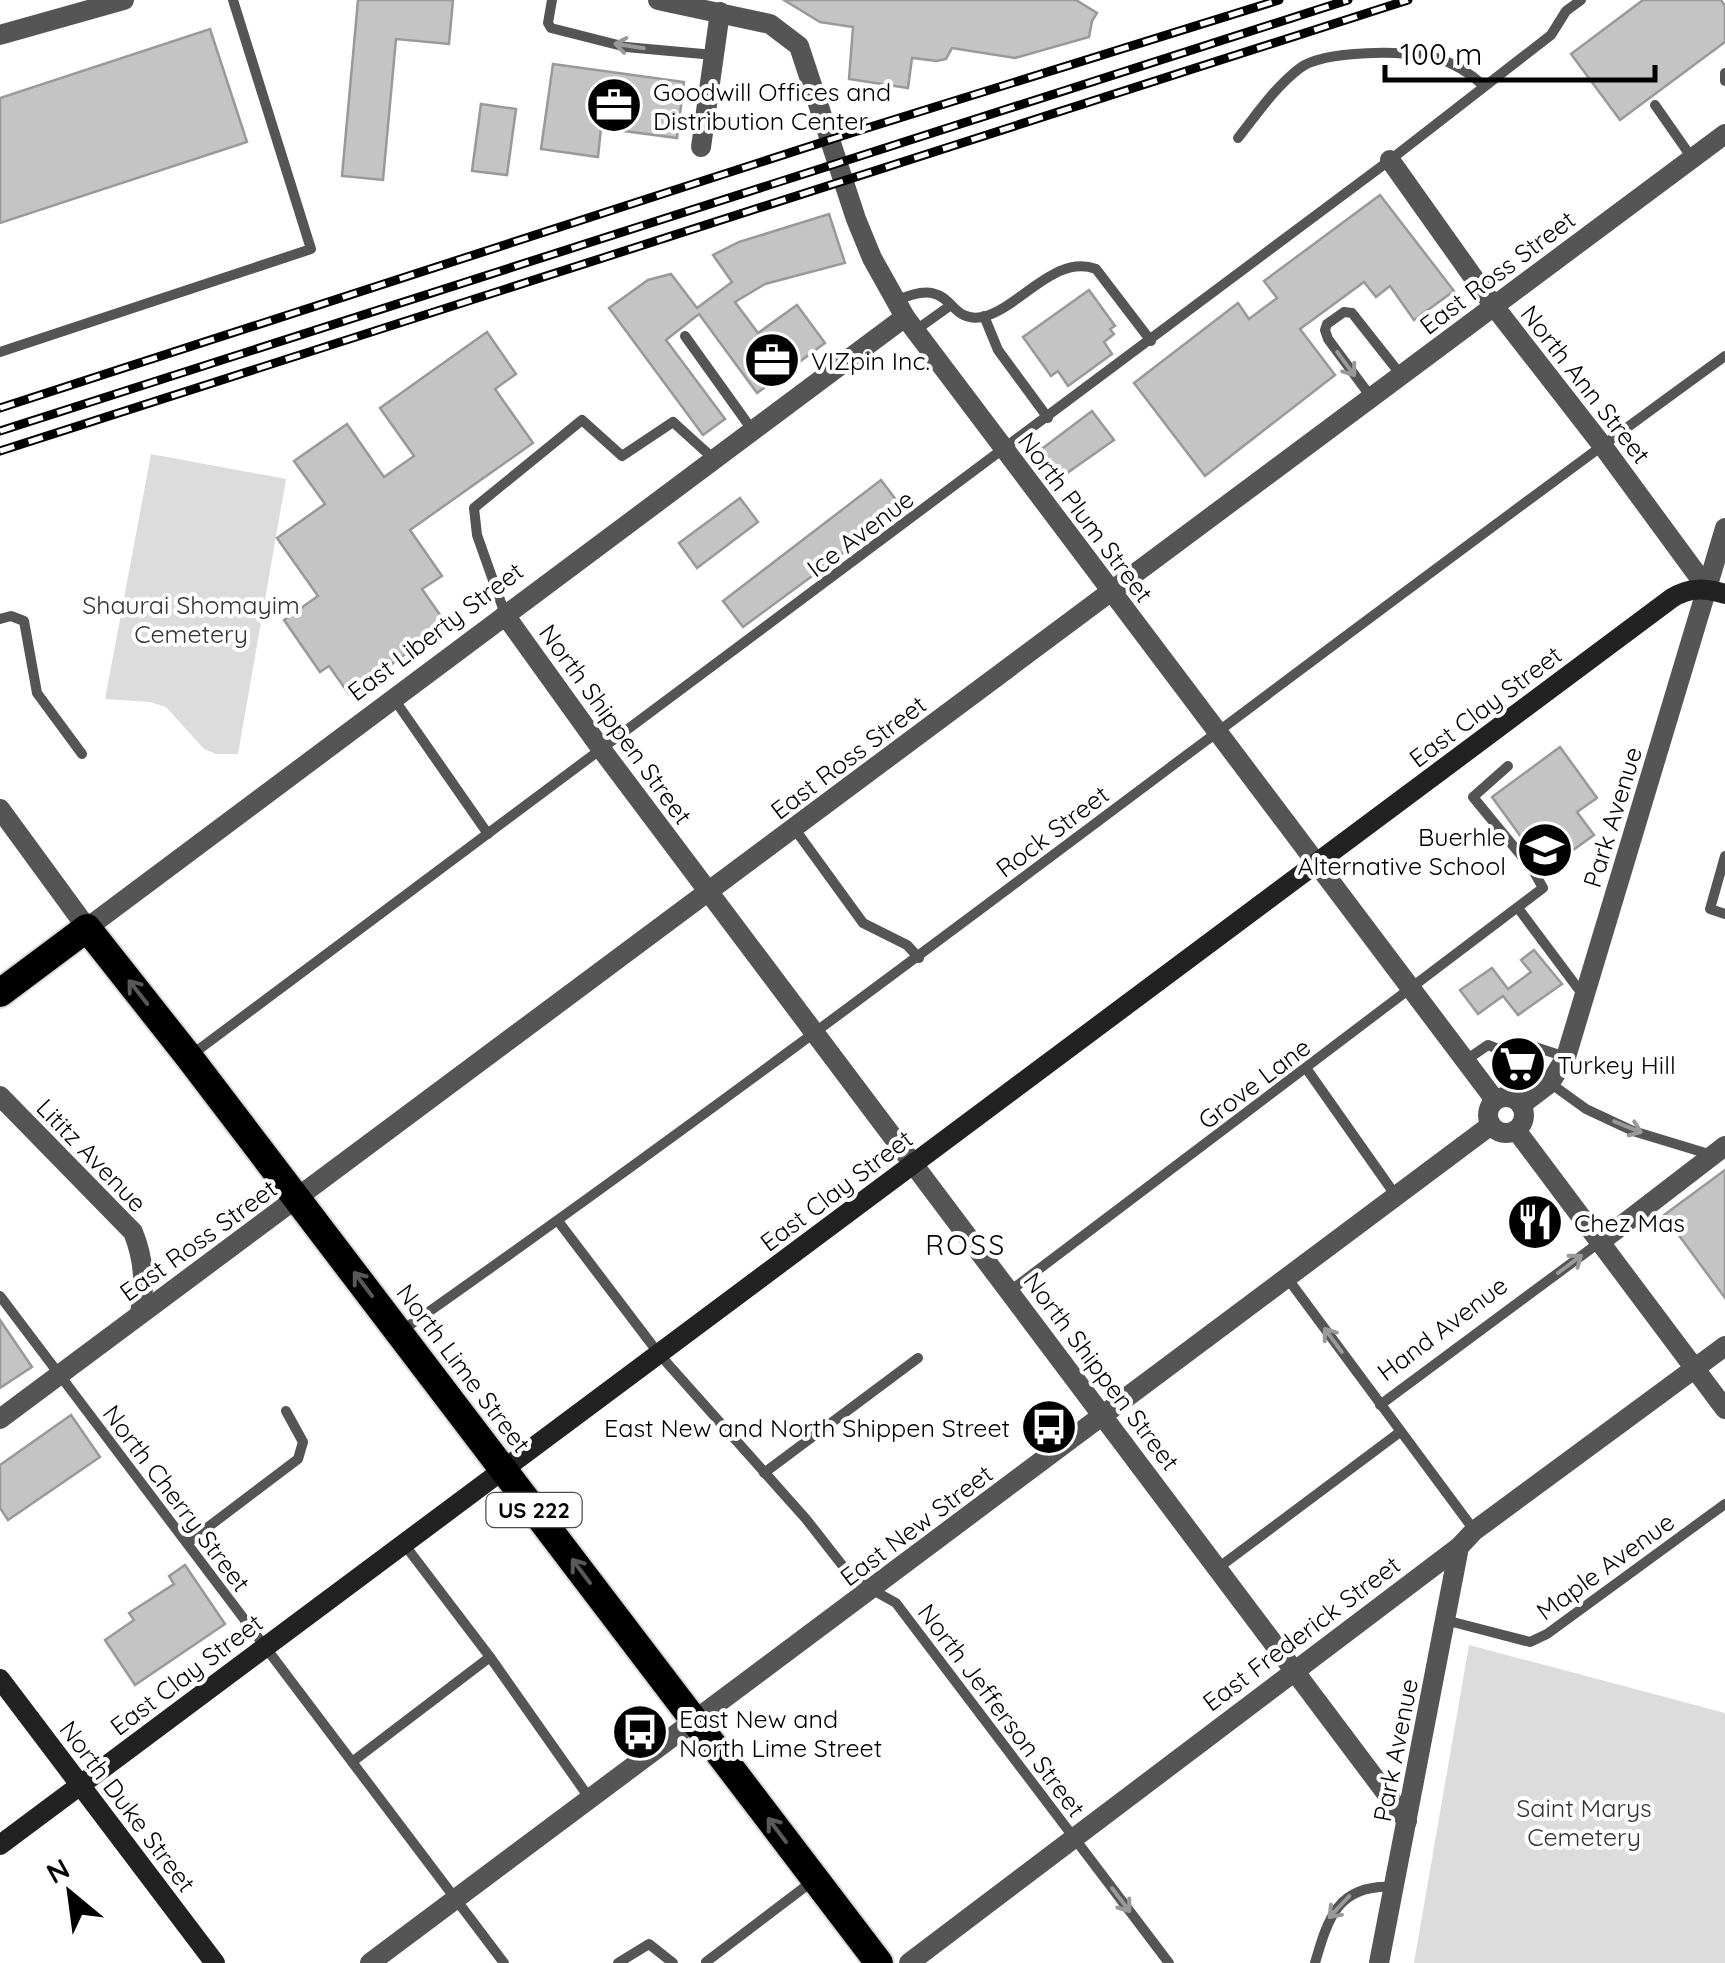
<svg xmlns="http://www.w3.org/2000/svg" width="1725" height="1963" viewBox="0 0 1725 1963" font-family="Quicksand,sans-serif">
<rect width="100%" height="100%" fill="#fff"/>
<g fill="#dcdcdc">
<polygon points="151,454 286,479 238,754 216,754 204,749 166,707 150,702 105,699"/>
<polygon points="1469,1645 1725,1713 1725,1963 1414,1963"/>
</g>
<g fill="#c4c4c4" stroke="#999" stroke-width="2.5">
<polygon points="358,0 453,0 449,44 396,39 383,180 342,176"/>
<polygon points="784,0 1076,0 1097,13 1092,21 1089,37 1015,58 952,48 946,59 937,61 912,58 908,88 849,79 853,27 820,22"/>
<polygon points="1643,0 1721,0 1725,6 1725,42 1620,120 1571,54"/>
<polygon points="210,29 247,142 0,223 0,98"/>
<polygon points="553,64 684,82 677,138 601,128 598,157 541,149"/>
<polygon points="481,104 516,109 507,175 472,171"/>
<polygon points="1380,195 1454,291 1414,320 1390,286 1376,297 1364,282 1300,329 1335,375 1205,476 1134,383 1238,303 1249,319 1277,298 1264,281"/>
<polygon points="829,214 845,263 765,284 735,302 758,333 797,305 825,343 757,393 699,314 666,340 725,419 703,435 609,308 648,280 671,274 697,308 732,282 713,255 739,242"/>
<polygon points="1089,290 1115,326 1110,329 1114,334 1104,342 1112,354 1068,386 1058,371 1051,376 1023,337"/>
<polygon points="487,332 516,374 495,389 533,443 410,530 442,576 422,589 447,625 349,694 329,666 320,672 284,620 318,596 277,538 325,504 294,461 347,424 384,477 414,456 380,408"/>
<polygon points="1092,411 1114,440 1060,478 1039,451"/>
<polygon points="881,480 903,509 743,627 723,601"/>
<polygon points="740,498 758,522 697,568 679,543"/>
<polygon points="1560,747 1597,798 1577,812 1594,835 1569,853 1553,832 1530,849 1492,797"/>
<polygon points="1534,950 1562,984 1518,1015 1503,996 1478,1014 1460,990 1492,968 1508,989 1531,972 1521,960"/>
<polygon points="1725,1170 1725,1298 1664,1215"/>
<polygon points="0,1320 32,1367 0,1388"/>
<polygon points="71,1415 100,1457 8,1520 0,1508 0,1465"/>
<polygon points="185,1565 225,1624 135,1685 105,1640 134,1620 129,1613 174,1584 169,1576"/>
</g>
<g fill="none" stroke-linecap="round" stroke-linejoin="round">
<g stroke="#dbdbdb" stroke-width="32">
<polyline id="trunk" points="0,993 87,928 189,1057 879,1963"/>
</g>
<g stroke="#555" stroke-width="10">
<polyline points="552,0 548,23 551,28 626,47 714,55"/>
<polyline points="1725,73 1725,81"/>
<polyline points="1655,105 1692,158"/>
<path d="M1238,138C1257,114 1275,87 1300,68C1324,50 1408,50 1437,58C1456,64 1470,73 1484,86"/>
<path d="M896,301C956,273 944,324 982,317C1019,309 1055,253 1096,269L1151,341"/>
<polyline points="984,316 998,350 1048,418"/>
<polyline points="916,330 951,305"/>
<polyline points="685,336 753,431"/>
<polyline points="0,352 311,249 233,0"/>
<polyline points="1371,397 1328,339 1325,330 1327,324 1344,312 1352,313 1401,375"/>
<polyline points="505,614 477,535 474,508 582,420 622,456 673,422 715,460"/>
<polyline points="0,619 11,616 24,621 37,693 82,754"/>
<polyline points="394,699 488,834"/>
<polyline points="794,828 863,923 907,945 919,958"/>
<polyline points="1725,856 1710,909 1725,914"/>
<polyline points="1518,908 1583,995"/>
<polyline points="190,1056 1390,160 1551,35 1566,11 1581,0"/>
<polyline points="1466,1060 1488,1045 1511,1054 1532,1046 1566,1057"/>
<polyline points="1306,1068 1396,1196"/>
<polyline points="1550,1083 1586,1109 1633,1131 1712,1155"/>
<polyline points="558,1221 659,1354 806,1519 853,1579 896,1603 1169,1963"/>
<polyline points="1288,1279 1474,1530"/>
<polyline points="1010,1291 1543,888 1533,870 1473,797 1508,766"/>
<polyline points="0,1296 504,1963"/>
<path d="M400,1332C849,1017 1281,678 1725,356"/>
<polyline points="1380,1405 1600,1242"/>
<polyline points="764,1473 918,1358"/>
<polyline points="187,1543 298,1459 303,1442 286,1411"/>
<polyline points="404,1544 490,1657 590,1799"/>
<polyline points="1218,1568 1400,1432"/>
<polyline points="1445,1620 1530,1642 1547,1634 1725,1504"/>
<polyline points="352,1762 490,1657"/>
<polyline points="706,1962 814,1880"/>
<polyline points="618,1963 649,1944 673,1963"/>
<path d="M1315,1963C1328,1918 1338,1884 1393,1887"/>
</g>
<g stroke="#555" stroke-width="20">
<polyline points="658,0 770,24 799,46 856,219 872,258 905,317"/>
<polyline points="0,35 124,0"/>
<polyline points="701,147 720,12"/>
<polyline points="1390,160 1493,305 1602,445 1707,588 1566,1057 1550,1083 1521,1105"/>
<polyline points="0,809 87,928"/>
<path d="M0,1096L133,1232C144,1259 146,1285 140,1313"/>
<polyline points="1600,1242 1725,1146"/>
<polyline points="0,1419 1725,134"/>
<polyline points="370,1963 1491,1125"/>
<polyline points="909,1963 1459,1547 1474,1531 1725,1346"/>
</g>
<g stroke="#555" stroke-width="20">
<polyline points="1707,588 1725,528"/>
<polyline points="505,615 602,750 1407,1821"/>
<polyline points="87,928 905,317 1495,1100"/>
<circle cx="1506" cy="1115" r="18"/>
<polyline points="1516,1130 1725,1409"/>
<polyline points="1379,1963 1459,1547"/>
</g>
<g stroke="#222" stroke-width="20">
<polyline points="0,1679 215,1963"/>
<path d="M0,1845L1672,598C1690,587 1705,588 1725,594"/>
</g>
<use href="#trunk" stroke="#000" stroke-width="28"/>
<g stroke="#000" stroke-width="9">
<g id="rail">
<polyline points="0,408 851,133 1279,0"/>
<polyline points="0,431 1348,0"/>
<polyline points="0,451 1408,0"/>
</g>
</g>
<use href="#rail" stroke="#fff" stroke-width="5" stroke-dasharray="15" stroke-linecap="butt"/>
</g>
<defs><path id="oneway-shaft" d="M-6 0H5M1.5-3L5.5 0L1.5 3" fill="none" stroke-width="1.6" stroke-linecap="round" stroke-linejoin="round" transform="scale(2.5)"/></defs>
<g stroke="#999">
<use href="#oneway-shaft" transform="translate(629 46) rotate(-171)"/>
<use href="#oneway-shaft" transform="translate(1346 364) rotate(54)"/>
<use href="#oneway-shaft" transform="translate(1628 1127) rotate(22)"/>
<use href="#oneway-shaft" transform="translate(1570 1264) rotate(-37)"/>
<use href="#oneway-shaft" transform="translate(1333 1340) rotate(-126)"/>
<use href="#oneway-shaft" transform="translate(1121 1900) rotate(53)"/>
<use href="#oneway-shaft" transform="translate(1339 1907) rotate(133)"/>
</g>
<g stroke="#595959">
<use href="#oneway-shaft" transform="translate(138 992) rotate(-128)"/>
<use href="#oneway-shaft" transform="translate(363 1284) rotate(-127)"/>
<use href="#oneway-shaft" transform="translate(581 1571) rotate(-127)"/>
<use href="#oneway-shaft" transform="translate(777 1830) rotate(-127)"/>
</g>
<defs>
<g id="office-disc" transform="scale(2.875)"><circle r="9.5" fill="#000" stroke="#fff"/><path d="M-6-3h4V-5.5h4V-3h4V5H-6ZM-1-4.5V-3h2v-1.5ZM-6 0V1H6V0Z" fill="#fff"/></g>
<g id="school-disc" transform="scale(2.875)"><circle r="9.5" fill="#000" stroke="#fff"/><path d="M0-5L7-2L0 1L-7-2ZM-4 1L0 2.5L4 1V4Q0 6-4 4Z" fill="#fff"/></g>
<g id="supermarket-disc" transform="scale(2.875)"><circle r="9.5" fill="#000" stroke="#fff"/><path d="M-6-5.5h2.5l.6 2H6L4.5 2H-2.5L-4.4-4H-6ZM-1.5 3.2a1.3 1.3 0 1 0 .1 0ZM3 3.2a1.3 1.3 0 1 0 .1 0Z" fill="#fff"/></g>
<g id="restaurant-disc" transform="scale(2.875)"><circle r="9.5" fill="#000" stroke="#fff"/><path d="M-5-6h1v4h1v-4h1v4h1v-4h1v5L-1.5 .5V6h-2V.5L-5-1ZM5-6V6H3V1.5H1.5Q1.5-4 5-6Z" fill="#fff"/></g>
<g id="bus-disc" transform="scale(2.875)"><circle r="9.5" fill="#000" stroke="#fff"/><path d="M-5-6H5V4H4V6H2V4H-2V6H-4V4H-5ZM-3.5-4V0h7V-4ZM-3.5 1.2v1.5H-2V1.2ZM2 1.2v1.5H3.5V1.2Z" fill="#fff"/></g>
</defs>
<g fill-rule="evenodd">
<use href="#office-disc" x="614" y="105"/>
<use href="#office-disc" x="772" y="360"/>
<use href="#school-disc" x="1545" y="850"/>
<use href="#supermarket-disc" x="1518" y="1064"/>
<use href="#restaurant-disc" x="1535" y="1222"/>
<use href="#bus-disc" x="1049" y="1427"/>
<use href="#bus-disc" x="640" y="1732"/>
</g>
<g text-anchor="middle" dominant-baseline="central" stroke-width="8" stroke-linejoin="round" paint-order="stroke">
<rect fill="#fff" stroke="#4c4c4c" stroke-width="2.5" x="486.5" y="1493" width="95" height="34" rx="8"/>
<g font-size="22" font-weight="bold" fill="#000">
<text x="534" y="1510">US 222</text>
</g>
<g font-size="25" fill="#000" stroke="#fff" text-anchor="start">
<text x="653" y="91">Goodwill Offices and<tspan x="653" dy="29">Distribution Center</tspan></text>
<text x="811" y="360">VIZpin Inc.</text>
<text x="1506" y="836" text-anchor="end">Buerhle<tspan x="1506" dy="29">Alternative School</tspan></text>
<text x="1557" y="1064">Turkey Hill</text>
<text x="1574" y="1222">Chez Mas</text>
<text x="1010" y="1427" text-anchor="end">East New and North Shippen Street</text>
<text x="679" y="1718">East New and<tspan x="679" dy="29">North Lime Street</tspan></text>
</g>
<g font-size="25" fill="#000" stroke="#fff">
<text transform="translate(1497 272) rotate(-37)">East Ross Street</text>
<text transform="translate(1586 384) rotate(52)">North Ann Street</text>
<text transform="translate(1086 517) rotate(53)">North Plum Street</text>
<text transform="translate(860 533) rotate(-37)">Ice Avenue</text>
<text transform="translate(435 631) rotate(-37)">East Liberty Street</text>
<text transform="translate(1485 706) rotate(-37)">East Clay Street</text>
<text transform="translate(616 724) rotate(54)">North Shippen Street</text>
<text transform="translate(848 757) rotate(-37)">East Ross Street</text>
<text transform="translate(1612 817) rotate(-73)">Park Avenue</text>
<text transform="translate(1052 831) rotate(-37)">Rock Street</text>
<text transform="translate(1254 1083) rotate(-37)">Grove Lane</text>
<text transform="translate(92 1155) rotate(46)">Lititz Avenue</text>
<text transform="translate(836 1190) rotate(-37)">East Clay Street</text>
<text transform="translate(198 1240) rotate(-36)">East Ross Street</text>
<text transform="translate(1442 1328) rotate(-37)">Hand Avenue</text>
<text transform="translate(464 1368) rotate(53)">North Lime Street</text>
<text transform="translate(1102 1371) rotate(53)">North Shippen Street</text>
<text transform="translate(177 1498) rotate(53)">North Cherry Street</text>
<text transform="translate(916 1525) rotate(-37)">East New Street</text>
<text transform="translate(1605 1566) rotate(-36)">Maple Avenue</text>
<text transform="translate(1301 1633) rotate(-37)">East Frederick Street</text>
<text transform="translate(186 1674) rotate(-37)">East Clay Street</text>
<text transform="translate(1002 1710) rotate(53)">North Jefferson Street</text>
<text transform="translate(1395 1750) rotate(-79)">Park Avenue</text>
<text transform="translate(128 1806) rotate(53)">North Duke Street</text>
</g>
<g font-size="25" fill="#333" stroke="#fff">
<text x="191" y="604">Shaurai Shomayim<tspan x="191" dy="29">Cemetery</tspan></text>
<text x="1584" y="1807">Saint Marys<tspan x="1584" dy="29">Cemetery</tspan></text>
</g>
<g font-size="28" letter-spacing="2.5" fill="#000" stroke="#fff">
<text x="966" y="1244">ROSS</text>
</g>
</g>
<g transform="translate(70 1893) rotate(331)" stroke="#ffffff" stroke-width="8" paint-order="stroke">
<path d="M0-8L18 38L0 25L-18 38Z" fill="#000000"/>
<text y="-15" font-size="28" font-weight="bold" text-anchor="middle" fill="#000000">N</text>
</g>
<path d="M1385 65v15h270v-15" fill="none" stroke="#000000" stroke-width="5"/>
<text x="1400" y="65" font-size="30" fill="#000000" stroke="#ffffff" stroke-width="8" paint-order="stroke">100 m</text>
</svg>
